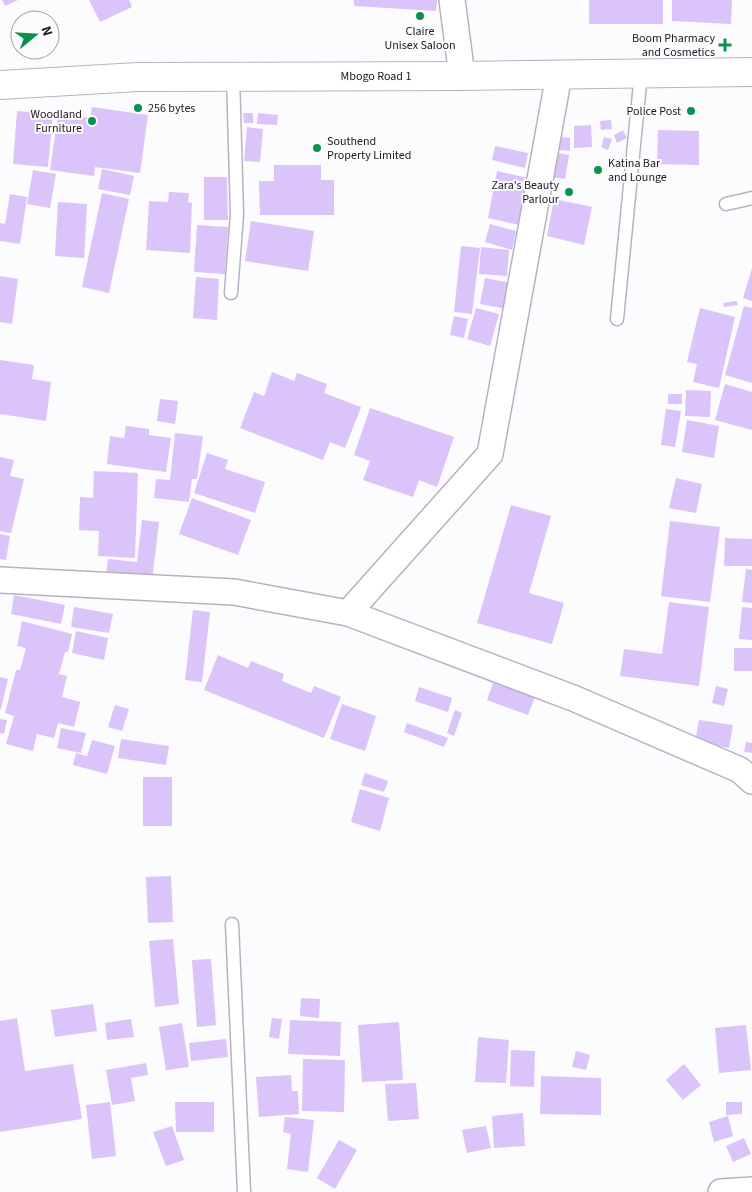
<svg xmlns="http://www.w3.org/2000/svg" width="752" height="1192" viewBox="0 0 752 1192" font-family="'Source Sans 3',sans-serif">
<rect width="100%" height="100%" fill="#fcfbfe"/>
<g fill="#dac4f9">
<polygon points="2,0 18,0 5,6"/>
<polygon points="89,0 129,0 132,7 100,22"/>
<polygon points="354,0 437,0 436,11 354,6"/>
<rect x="589" y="0" width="74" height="24"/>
<polygon points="672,0 732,0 731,24 672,21"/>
<polygon points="92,107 148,115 140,173 95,167 94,176 50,170 58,114 90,118"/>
<polygon points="17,111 53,114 48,167 13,164"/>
<polygon points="243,113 253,113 253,123 244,123"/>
<polygon points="258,113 278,115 277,125 257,124"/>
<polygon points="611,120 612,129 601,130 600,121"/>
<polygon points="591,125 592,147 574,148 574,126"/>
<polygon points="247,127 263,129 260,162 244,161"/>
<polygon points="623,130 627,138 617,143 614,135"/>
<polygon points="658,130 699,131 699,165 657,164"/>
<polygon points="553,136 570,138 570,151 552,149"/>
<polygon points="604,137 612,139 608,150 601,147"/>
<polygon points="495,146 528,153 525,168 492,160"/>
<polygon points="553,152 569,155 565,179 549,177"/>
<polygon points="274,165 321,165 321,180 334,180 334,215 260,215 259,181 274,181"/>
<polygon points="102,169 134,176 130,195 98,189"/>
<polygon points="33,170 56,174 50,208 27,204"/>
<polygon points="497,171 528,178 519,225 488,218"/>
<polygon points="204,177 227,177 228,220 204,220"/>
<polygon points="169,192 189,193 188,202 192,203 190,253 146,250 149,201 168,202"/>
<polygon points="102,193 129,199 109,293 82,287"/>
<polygon points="10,194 27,197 20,244 0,241 0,223 5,224"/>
<polygon points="554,199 592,207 584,245 547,236"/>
<polygon points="58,202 87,204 84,258 55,256"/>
<polygon points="251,221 314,231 308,271 245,261"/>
<polygon points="490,224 516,231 512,250 485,242"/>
<polygon points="197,225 228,227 225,274 194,272"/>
<polygon points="461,246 480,248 472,314 454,312"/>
<polygon points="481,247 509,250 507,276 479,274"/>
<polygon points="752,268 752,301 743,298"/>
<polygon points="0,276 18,279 12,324 0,322"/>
<polygon points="196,277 219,279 217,320 193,318"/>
<polygon points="485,278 511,283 506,309 480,304"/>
<polygon points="737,301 738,305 724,307 723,303"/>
<polygon points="744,306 752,308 752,383 725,375"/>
<polygon points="476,308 499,314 490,346 467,339"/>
<polygon points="700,308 735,317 719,388 693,382 697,364 687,362"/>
<polygon points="454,316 468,319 464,338 450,335"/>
<polygon points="0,360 34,365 32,379 51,382 46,421 0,414"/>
<polygon points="272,372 294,381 297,373 327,384 324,393 361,407 345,448 330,442 323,460 240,428 254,392 264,396"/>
<polygon points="725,384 752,392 752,430 715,420"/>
<polygon points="686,390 711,391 710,417 685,416"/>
<rect x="668" y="394" width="14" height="10"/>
<polygon points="160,399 178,401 175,424 157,421"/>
<polygon points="370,408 454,437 437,487 419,480 413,497 363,480 370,461 354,455"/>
<polygon points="666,409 681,411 675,447 661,445"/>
<polygon points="687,420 719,426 714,458 682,452"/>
<polygon points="126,426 149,429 149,435 171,438 166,472 107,464 110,436 124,438"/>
<polygon points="175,433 203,436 197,479 192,479 189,502 154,498 156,479 170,480"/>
<polygon points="207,453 228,460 225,469 265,482 255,513 194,493"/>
<polygon points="0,457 14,460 10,476 24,479 11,533 0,531"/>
<polygon points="94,471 138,473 135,558 98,556 99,531 79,530 80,497 93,498"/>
<polygon points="676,478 702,484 696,513 669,508"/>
<polygon points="192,498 251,520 238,555 179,534"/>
<polygon points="511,505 551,516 529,593 564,603 552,644 477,623"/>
<polygon points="142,520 159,522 152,581 106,576 108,559 137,562"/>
<polygon points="670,521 720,527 710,602 661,596"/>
<polygon points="0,534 10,536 6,560 0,559"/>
<polygon points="725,538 752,539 752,566 724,566"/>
<polygon points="746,569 752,570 752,603 742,602"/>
<polygon points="14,595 65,605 61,624 11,614"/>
<polygon points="669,602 709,607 699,686 620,676 624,649 662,654"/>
<polygon points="74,607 113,614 109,633 71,627"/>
<polygon points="742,607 752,608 752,640 739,639"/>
<polygon points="193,610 210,612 202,682 185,680"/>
<polygon points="22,621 72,634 68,652 65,652 59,674 67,676 62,697 80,702 74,727 58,723 54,738 37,734 33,751 6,744 14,716 5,713 16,670 20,670 26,648 17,646"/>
<polygon points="76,631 108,638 104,660 72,653"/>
<rect x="734" y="648" width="18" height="23"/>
<polygon points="218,655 248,668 251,661 284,674 282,681 311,693 314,686 341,697 324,738 204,690"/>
<polygon points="0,677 8,679 1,709 0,709"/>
<polygon points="493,683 535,697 528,715 487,700"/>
<polygon points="716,686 728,689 724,706 712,703"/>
<polygon points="419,687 452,698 448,712 415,701"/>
<polygon points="342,704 376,716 365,751 330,739"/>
<polygon points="115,705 129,709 122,731 108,727"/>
<polygon points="455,710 462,713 454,736 447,733"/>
<polygon points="0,719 7,720 4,734 0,733"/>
<polygon points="699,720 733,725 729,748 695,742"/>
<polygon points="407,723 448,738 444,747 404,732"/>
<polygon points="61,728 86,733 81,753 57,748"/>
<polygon points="121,739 169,746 166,765 118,758"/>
<polygon points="92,740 115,746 107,774 73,765 76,753 87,756"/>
<polygon points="746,742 752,743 752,753 744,752"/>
<polygon points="365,773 388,781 384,792 361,785"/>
<rect x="143" y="777" width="29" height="49"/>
<polygon points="360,789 389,798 380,831 351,822"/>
<polygon points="171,876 173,922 148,923 146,877"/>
<polygon points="173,939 179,1004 155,1007 149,941"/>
<polygon points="211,959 216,1025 197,1027 192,960"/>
<polygon points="301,998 320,999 319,1018 300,1016"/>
<polygon points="93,1004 97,1031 55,1037 51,1010"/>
<polygon points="17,1018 25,1071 73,1064 82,1119 0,1132 0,1021"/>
<polygon points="272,1018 282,1019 279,1039 269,1037"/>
<polygon points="131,1019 134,1037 107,1040 105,1023"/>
<polygon points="290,1020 341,1022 340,1056 288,1054"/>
<polygon points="399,1022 403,1080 362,1082 358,1025"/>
<polygon points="182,1023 189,1067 166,1070 159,1027"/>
<polygon points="746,1025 751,1070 719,1073 715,1028"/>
<polygon points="478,1037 509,1040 506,1083 475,1082"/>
<polygon points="226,1039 228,1057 191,1061 189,1043"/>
<polygon points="511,1050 535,1051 534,1087 510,1086"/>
<polygon points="576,1051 590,1055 586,1070 572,1067"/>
<polygon points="303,1059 345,1060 344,1112 302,1111"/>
<polygon points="146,1063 148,1075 131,1078 135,1101 112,1105 106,1070"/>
<polygon points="684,1064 701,1085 683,1100 666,1080"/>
<polygon points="291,1075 292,1091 298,1091 299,1114 259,1117 256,1077"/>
<polygon points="541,1076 601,1078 601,1115 540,1114"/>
<polygon points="416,1083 419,1119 388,1121 385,1084"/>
<polygon points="110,1102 116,1156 92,1159 86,1105"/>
<polygon points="175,1102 214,1102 214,1132 176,1132"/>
<polygon points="726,1102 742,1102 742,1114 726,1115"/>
<polygon points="523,1113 525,1146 494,1148 492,1116"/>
<polygon points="728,1116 733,1136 714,1142 709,1122"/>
<polygon points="285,1117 314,1120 308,1172 287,1169 291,1134 283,1132"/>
<polygon points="172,1126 184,1160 166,1166 153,1132"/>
<polygon points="486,1126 491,1148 467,1153 462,1130"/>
<polygon points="744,1138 751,1154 733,1162 726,1146"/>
<polygon points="339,1140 357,1150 335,1189 317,1178"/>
</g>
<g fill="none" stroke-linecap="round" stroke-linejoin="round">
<g stroke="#b8b2c0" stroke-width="15">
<g id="service">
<polyline points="726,204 752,198"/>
<polyline points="231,293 237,214 233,76"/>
<polyline points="617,319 641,73"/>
<polyline points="232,924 244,1192"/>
</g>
</g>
<g stroke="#b8b2c0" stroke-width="28">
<g id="minor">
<polyline points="452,0 462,76"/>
<polyline points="0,580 234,592 348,613 490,454 559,75"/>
<polyline points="348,613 573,698 740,770 752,781"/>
<polyline points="721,1192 752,1190"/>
</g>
</g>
<g stroke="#b8b2c0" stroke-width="30">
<polyline id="secondary" points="0,85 138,77 462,76 752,72"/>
</g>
<use href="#service" stroke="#fff" stroke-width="12"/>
<use href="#minor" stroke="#fff" stroke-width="25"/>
<use href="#secondary" stroke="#fff" stroke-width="28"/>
</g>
<g fill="#0b9250" stroke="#fcfbfe" stroke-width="2">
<circle cx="420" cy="16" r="5"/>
<path d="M722.5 37.5h5v5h5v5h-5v5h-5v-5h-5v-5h5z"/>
<circle cx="138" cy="108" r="5"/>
<circle cx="691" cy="111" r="5"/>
<circle cx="92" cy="121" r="5"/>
<circle cx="317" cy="148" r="5"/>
<circle cx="598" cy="170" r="5"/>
<circle cx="569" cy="192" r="5"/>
</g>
<g text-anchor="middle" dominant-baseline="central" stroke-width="4" stroke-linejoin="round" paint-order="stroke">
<g font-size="12" fill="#1c1a1f" stroke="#fcfbfe" text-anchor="end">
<text x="420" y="31" text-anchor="middle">Claire<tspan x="420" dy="14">Unisex Saloon</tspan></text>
<text x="715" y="38">Boom Pharmacy<tspan x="715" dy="14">and Cosmetics</tspan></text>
<text x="148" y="108" text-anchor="start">256 bytes</text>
<text x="681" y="111">Police Post</text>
<text x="82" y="114">Woodland<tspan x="82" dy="14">Furniture</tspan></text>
<text x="327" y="141" text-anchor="start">Southend<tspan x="327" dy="14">Property Limited</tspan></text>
<text x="608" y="163" text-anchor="start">Katina Bar<tspan x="608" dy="14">and Lounge</tspan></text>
<text x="559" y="185">Zara's Beauty<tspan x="559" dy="14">Parlour</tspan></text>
</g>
<g font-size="12" fill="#1c1a1f" stroke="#fcfbfe">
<text x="376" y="76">Mbogo Road 1</text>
</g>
</g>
<g transform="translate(35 35) rotate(72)"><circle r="24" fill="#fcfbfe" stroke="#a2a1a5"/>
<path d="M0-4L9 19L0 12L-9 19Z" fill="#0b9250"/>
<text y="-8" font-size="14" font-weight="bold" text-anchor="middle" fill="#1c1a1f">N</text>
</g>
</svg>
